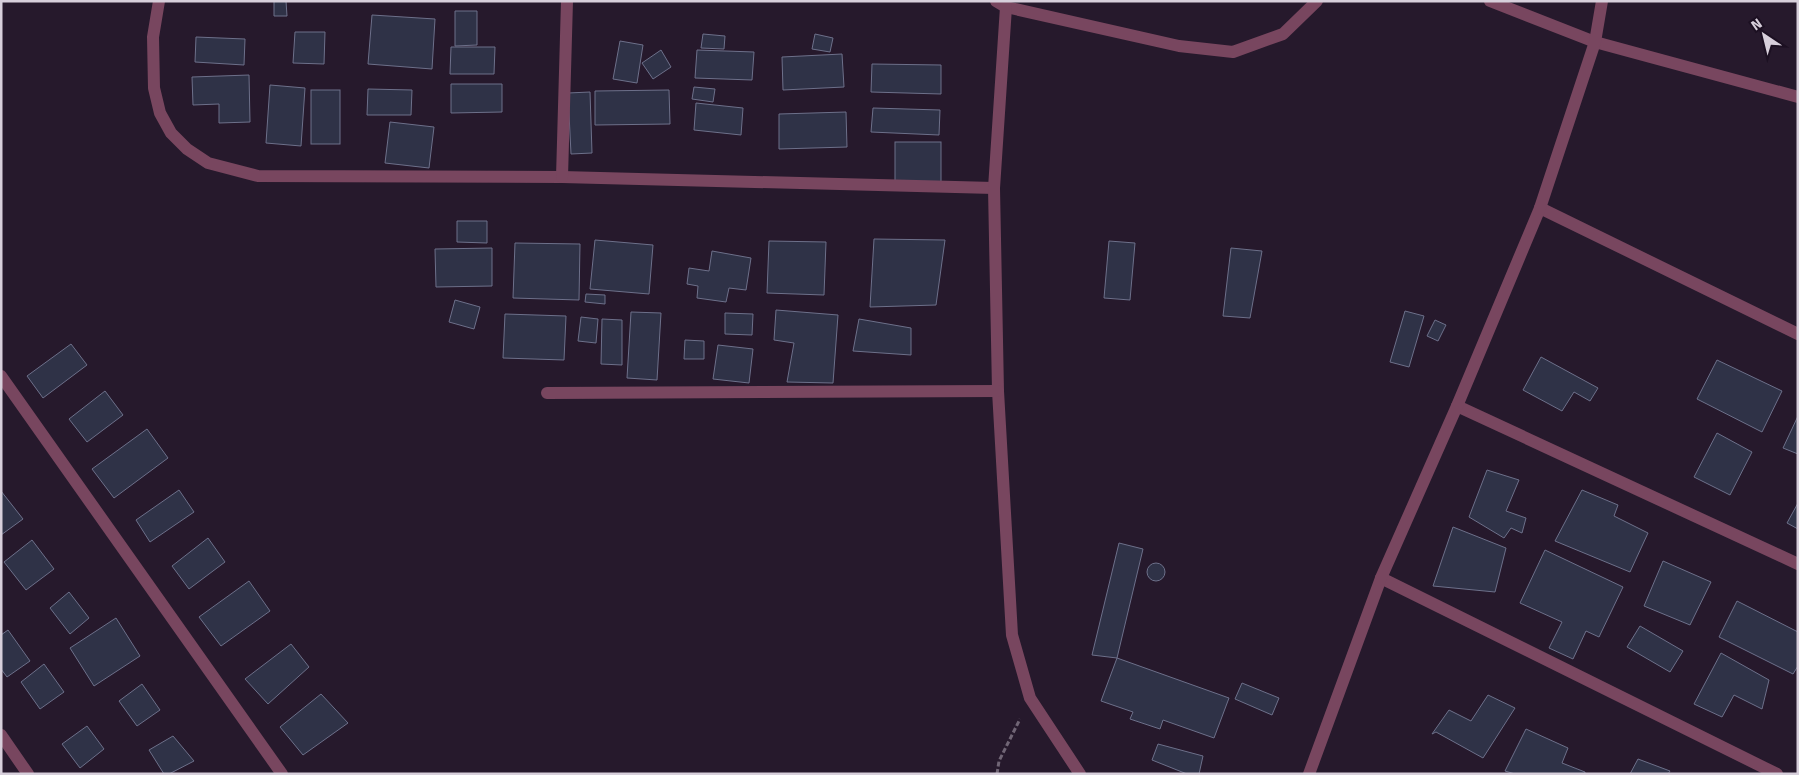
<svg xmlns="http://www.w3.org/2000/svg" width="1799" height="775" viewBox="0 0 1799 775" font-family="'Fira Sans',sans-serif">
<rect width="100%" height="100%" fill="#26192c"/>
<g fill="#2f3247" stroke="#6d708a">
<polygon points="274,1 286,1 287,16 274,16"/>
<polygon points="455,11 477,11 477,45 455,46"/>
<polygon points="372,15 435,19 432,69 368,64"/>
<polygon points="295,32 325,32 324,64 293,63"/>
<polygon points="703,34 725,36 724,49 701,48"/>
<polygon points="815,34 833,38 830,52 812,49"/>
<polygon points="196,37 245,39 244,65 195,62"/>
<polygon points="620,41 643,45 637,83 613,79"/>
<polygon points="451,47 495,47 494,74 450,74"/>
<polygon points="661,50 671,67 653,79 642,63"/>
<polygon points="697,50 754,52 752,80 695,78"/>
<polygon points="842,54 844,87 783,90 782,57"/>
<polygon points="872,64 941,65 941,94 871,92"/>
<polygon points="249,75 250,122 219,123 219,104 193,105 192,77"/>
<polygon points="451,84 502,84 502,112 451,113"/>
<polygon points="270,85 305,88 301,146 266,143"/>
<polygon points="694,87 715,89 713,102 692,99"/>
<polygon points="368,89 412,90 411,115 367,115"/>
<rect x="311" y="90" width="29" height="54"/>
<polygon points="669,90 670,124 595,125 595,91"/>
<polygon points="590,92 592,153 571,154 568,93"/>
<polygon points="696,103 743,108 741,135 694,130"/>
<polygon points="873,108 940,110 939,135 871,132"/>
<polygon points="846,112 847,147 779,149 779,114"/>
<polygon points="390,122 434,127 429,168 385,163"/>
<rect x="895" y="142" width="46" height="40"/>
<polygon points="457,221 487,221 487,243 457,242"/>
<polygon points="874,239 945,240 936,305 870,307"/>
<polygon points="595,240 653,245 649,294 590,289"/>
<polygon points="769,241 826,242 824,295 767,293"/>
<polygon points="1109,241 1135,243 1130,300 1104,298"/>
<polygon points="515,243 580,244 579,300 513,298"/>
<polygon points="492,248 492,286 436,287 435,249"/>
<polygon points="1231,248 1262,251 1250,318 1223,316"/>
<polygon points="712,251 751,258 746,290 729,288 726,302 697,298 698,286 687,284 689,268 709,271"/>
<polygon points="586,294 605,295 605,304 585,302"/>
<polygon points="455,300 480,307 474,329 449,322"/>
<polygon points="776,310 838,315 833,383 787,382 794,343 774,340"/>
<polygon points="1405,311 1424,316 1409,367 1390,362"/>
<polygon points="631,312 661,313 657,380 627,378"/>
<polygon points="725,313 753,314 752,335 725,334"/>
<polygon points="505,314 566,316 564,360 503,358"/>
<polygon points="581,317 598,319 596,343 578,341"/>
<polygon points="602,319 622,320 622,365 601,364"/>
<polygon points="859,319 911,328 911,355 853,351"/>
<polygon points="1435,320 1446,325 1438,341 1427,336"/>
<polygon points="685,340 704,341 704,359 684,359"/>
<polygon points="71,344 87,365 43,398 27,376"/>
<polygon points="718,345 753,349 749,383 713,379"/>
<polygon points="1541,357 1598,388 1590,401 1574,392 1562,411 1523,390"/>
<polygon points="1717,360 1782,391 1762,432 1697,399"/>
<polygon points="105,391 123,415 87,442 69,419"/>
<polygon points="1798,416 1798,454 1783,448"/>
<polygon points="147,429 168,458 114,498 92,469"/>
<polygon points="1717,433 1752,452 1730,495 1694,477"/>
<polygon points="1487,470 1519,480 1506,511 1526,518 1522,533 1511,528 1504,538 1469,517"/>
<polygon points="179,490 194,512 150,542 136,520"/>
<polygon points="1582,490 1618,505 1614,516 1648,533 1630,572 1555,541"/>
<polygon points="1,491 23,519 1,535"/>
<polygon points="1798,503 1798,529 1787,523"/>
<polygon points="1453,527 1506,548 1495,592 1433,586"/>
<polygon points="208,538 225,562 189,589 172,566"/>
<polygon points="32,540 54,569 26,590 4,562"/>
<polygon points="1119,543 1143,549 1117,658 1092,655"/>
<polygon points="1545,550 1623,587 1599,637 1586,631 1573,659 1549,648 1562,622 1520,603"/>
<polygon points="1663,561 1711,582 1690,625 1644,606"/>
<circle cx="1156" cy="572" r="9"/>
<polygon points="249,581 270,611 221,646 199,617"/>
<polygon points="69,592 89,618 70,634 50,608"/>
<polygon points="1737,601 1798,632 1798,666 1793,674 1719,637"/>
<polygon points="116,618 140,656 94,686 70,648"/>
<polygon points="1640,626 1683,651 1670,672 1627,647"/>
<polygon points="8,630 30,661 7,677 1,669 1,635"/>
<polygon points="291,644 309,667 268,704 245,679"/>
<polygon points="1721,653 1769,680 1762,709 1734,695 1722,717 1694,704"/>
<polygon points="1117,658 1229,698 1214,738 1163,720 1160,729 1130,719 1133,712 1101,701"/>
<polygon points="44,664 64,692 40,709 21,682"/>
<polygon points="1242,683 1279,698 1272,715 1235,699"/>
<polygon points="142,684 160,710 137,726 119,701"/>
<polygon points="321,694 348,723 303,755 280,727"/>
<polygon points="1488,695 1515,708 1483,758 1436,732 1432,734 1449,710 1471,721"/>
<polygon points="87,726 104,749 80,768 62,744"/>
<polygon points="1526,729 1568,748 1562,763 1585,772 1585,774 1515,774 1505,771"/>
<polygon points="173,736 194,761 169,774 164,774 149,750"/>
<polygon points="1158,744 1203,756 1199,774 1187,774 1152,760"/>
<polygon points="1638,759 1670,771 1668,774 1630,774"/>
</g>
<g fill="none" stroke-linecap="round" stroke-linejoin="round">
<polyline stroke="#706575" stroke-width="3" stroke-dasharray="5 2.5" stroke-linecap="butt" points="997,774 999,761 1020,719"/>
<g stroke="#78465f" stroke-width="12">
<polyline points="159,1 153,37 154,88 160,113 171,133 187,149 208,163 258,176 562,177 994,188"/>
<polyline points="996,1 1006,7 1179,46 1233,52 1283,34 1317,1"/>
<polyline points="1490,1 1595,42 1798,97"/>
<polyline points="1006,7 994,188 998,391 1012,635 1030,698 1080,774"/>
<polyline points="562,177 567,1"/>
<polyline points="1540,208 1798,334"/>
<polyline points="1,376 282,774"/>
<polyline points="547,393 998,391"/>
<polyline points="1457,406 1798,564"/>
<polyline points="1381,578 1777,774"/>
<polyline points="1,735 28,774"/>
<polyline points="1309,774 1381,578 1457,406 1540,208 1595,42 1602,1"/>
</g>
</g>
<rect width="1799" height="775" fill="none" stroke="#d7cfdb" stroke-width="5"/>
<g transform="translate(1764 35) rotate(325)" stroke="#1c1022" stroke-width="4" paint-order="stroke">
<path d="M0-4L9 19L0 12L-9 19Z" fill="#d7cfdb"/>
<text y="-8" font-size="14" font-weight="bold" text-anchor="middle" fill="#d7cfdb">N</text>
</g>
</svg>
